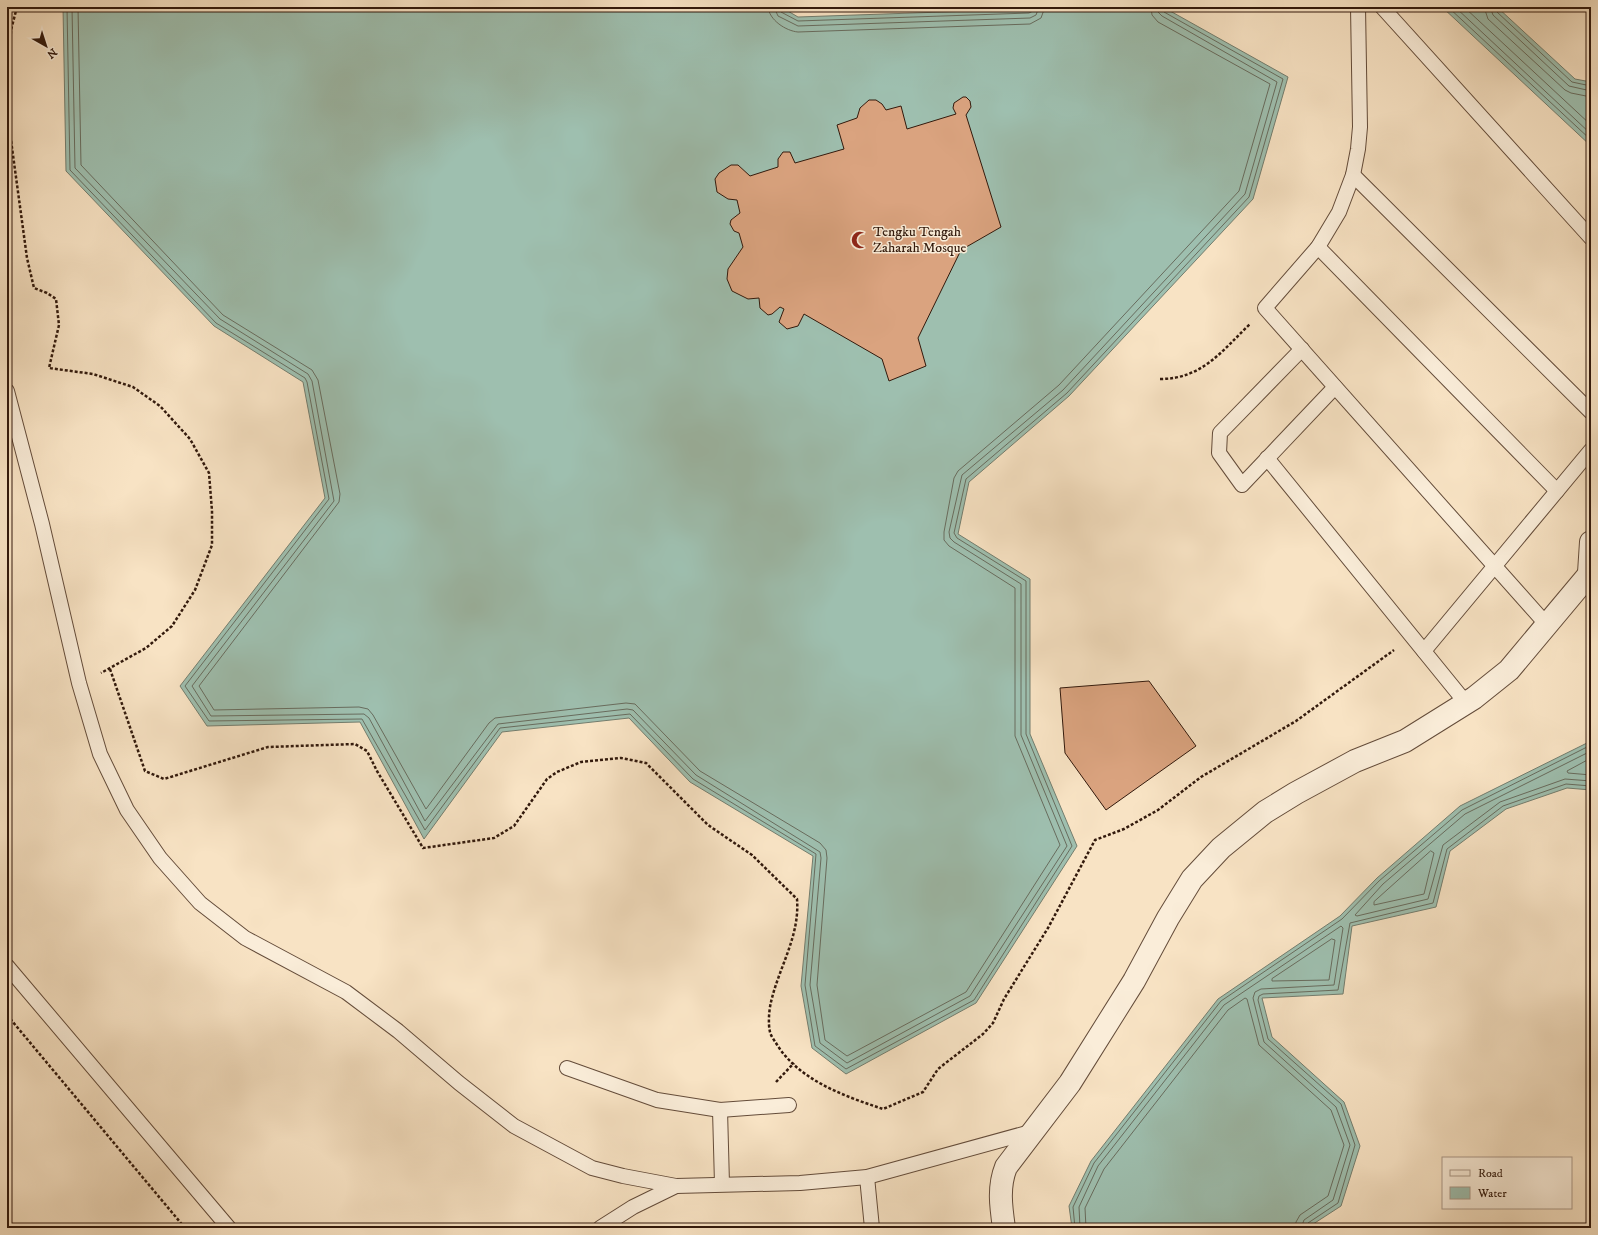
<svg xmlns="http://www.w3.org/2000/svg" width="1598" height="1235" viewBox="0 0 1598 1235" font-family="'IM FELL DW Pica',serif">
<rect width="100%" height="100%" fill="#f8e3c4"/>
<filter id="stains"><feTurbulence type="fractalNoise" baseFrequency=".005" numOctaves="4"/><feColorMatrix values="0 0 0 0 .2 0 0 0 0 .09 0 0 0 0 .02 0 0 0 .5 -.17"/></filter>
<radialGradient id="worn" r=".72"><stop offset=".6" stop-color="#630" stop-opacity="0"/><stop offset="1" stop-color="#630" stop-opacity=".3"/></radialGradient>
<g fill="#9ebfaf" stroke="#737d6e">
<polygon points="63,7 781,7 798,17 1086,7 1163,7 1288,77 1253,199 1069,396 969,482 958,534 1030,579 1030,734 1077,846 976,1003 846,1074 812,1048 801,986 813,856 690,782 629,718 502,732 424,839 360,722 207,726 180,686 325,498 303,382 214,326 66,171"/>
<polygon points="1442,7 1497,7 1575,79 1591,82 1591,146"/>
<polygon points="1591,741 1591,790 1567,788 1506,809 1450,851 1436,907 1352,926 1343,994 1262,998 1272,1037 1344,1102 1360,1146 1341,1206 1307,1228 1072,1228 1069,1206 1091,1161 1218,999 1340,916 1377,878 1460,806"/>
</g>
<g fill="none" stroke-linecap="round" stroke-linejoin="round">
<g stroke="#686c5e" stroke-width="1">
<polyline points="67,7 70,170 216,323 305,378 307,382 329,499 185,686 209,721 362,719 425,830 500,728 630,714 693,779 816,854 805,985 815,1046 846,1069 974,1000 1072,846 1026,734 1026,581 957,538 954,533 966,479 1067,393 1249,197 1283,79 1164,12 1162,7"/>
<polyline points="72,7 75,168 220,319 308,374 312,381 334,501 192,686 211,716 364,714 369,718 425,821 498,724 627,709 633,710 696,775 820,852 821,858 810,985 820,1043 847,1063 970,996 1067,846 1021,735 1021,584 954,542 950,538 949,532 962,475 1063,390 1245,194 1277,82 1162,16 1158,12 1157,7"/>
<polyline points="78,7 81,165 223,315 312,370 318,380 340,494 339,502 199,686 214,710 359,707 368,709 373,715 426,809 489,723 495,718 626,703 635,704 700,771 820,843 826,850 827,858 817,985 825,1040 847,1056 966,992 1060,845 1015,736 1015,588 949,546 944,540 944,532 954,478 958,471 1059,385 1239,191 1270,84 1158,22 1152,15 1151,7"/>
<path d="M768,7C769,20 786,31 798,32L1030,24L1041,18L1045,7"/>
<polyline points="774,7 778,16 798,26 1030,18 1036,15 1039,7"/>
<polyline points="779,7 781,12 798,21 1029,13 1033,11 1034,7"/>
<polyline points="1448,7 1591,140"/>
<polyline points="1455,7 1591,134"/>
<polyline points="1464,7 1591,125"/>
<polyline points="1484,7 1488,19 1565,90 1571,93 1591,97"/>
<polyline points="1490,7 1493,15 1569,86 1591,91"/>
<polyline points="1495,7 1497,12 1572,82 1591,86"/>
<polyline points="1591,751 1465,814 1383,884 1355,915 1357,916 1428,899 1443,845 1500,802 1565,779 1591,781"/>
<polyline points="1591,758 1567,771 1568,773 1591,775"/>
<polygon points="1431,851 1434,853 1424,894 1374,905 1374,902"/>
<polygon points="1332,939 1335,940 1329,980 1272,981 1272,979"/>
<polyline points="1075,1228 1073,1207 1094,1163 1221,1001 1342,919 1379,881 1462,810 1591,745"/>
<polyline points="1080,1228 1079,1207 1098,1166 1224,1005 1341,926 1343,928 1334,985 1261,989 1255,992 1253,998 1264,1042 1336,1107 1350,1145 1333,1200 1304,1220 1301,1228"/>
<polyline points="1086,1228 1085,1208 1104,1169 1228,1010 1245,998 1247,999 1259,1045 1331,1110 1344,1145 1328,1196 1300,1215 1296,1222 1295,1228"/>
<polyline points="1306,1228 1308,1223 1338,1203 1355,1145 1341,1104 1268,1039 1258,1000 1259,996 1263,994 1338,990 1350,923 1433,903 1447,849 1503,806 1566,784 1591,786"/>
</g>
</g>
<g fill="#daa37f" stroke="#32190c">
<polygon points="963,97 966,97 970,101 971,107 966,115 1001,227 961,250 918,338 926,366 889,381 882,359 804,314 798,326 787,329 779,322 784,309 780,307 772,314 768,315 760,308 759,298 748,299 732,291 727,279 728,269 743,247 739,233 734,231 730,224 731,220 740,213 737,200 728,199 717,192 715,179 719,173 731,165 738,165 750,176 778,167 778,159 783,152 790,152 795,163 844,149 837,125 857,118 860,108 869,100 876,100 882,104 886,110 901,106 907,129 956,114 953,108 954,103"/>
<polygon points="1149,681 1196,746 1106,810 1065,753 1060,688"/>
</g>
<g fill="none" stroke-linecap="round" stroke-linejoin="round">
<g stroke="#644c3a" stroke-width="16">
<g id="lane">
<polyline points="1358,7 1360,127 1358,149 1353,175 1339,212 1318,247 1265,308 1547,625"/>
<polyline points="1382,7 1591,238"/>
<polyline points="1353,175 1591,412"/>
<polyline points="1318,247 1557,491"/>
<polyline points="1302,349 1220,433 1219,453 1242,485 1335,387"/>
<polyline points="7,391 42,524 79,683 100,754 127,810 160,858 200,903 245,938 346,992 398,1031 459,1083 514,1126 592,1168 623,1176 676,1186 800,1183 867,1177 1034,1131"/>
<polyline points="1267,458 1466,703"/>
<polyline points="1424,651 1591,450"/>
<polyline points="7,966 229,1228"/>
<polyline points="567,1068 657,1100 720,1110 789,1105"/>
<polyline points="720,1110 722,1184"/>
<polyline points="867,1177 872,1228"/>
<polyline points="600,1228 633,1207 676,1186"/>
</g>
</g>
<g stroke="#644c3a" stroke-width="24">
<g id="street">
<polyline points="1589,573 1591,542"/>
<path d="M1004,1228C1001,1207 998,1187 1006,1167L1070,1083L1134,981L1168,918L1192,879L1221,848L1265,812L1296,793L1355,761L1405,741L1474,698L1509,670L1591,572"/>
</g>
</g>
<g stroke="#32190c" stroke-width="2.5" stroke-dasharray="3 2" stroke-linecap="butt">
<polyline points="17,7 11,30 7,111 27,258 34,288 47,293 56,299 59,325 49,368 93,374 133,387 160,406 190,439 209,473 212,511 212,545 195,590 172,626 146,648 101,673"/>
<path d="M1160,379C1202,379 1222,351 1250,324"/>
<path d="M110,669L145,771L164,779L268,747L355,744L367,751L377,771L423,848L494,838L514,826L547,779L557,772L581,762L621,758L646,763L708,825L752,855L797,899C800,936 779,967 771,1002C769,1010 768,1024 770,1032C771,1036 774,1040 776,1043C798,1080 844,1096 883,1109L923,1092L938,1069L983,1034L993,1023L1004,999L1048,928L1095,840L1124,829L1158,810L1201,777L1296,721L1394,650"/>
<polyline points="7,1015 185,1228"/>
<polyline points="776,1082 794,1063"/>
</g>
<use href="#lane" stroke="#faedd9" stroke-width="14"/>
<use href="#street" stroke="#faedd9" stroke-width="22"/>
</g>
<defs>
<g id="mosque-bare" transform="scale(1.38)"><path d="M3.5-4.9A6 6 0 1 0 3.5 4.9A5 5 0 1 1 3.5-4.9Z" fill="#8f2418" stroke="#faedd9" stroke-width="2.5" paint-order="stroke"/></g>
</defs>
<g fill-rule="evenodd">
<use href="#mosque-bare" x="860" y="240"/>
</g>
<g text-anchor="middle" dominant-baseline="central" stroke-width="3" stroke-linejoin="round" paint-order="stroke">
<g font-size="14" fill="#32190c" stroke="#faedd9" text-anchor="start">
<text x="873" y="232">Tengku Tengah<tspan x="873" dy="16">Zaharah Mosque</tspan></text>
</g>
</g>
<rect width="1598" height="1235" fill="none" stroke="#f8e3c4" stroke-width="24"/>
<rect x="8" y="8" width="1582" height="1219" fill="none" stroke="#32190c" stroke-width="2"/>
<rect x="12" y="12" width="1574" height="1211" fill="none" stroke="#32190c"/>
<rect x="1442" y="1157" width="130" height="52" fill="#faedd9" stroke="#aa9887"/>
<rect x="1450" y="1170" width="20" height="6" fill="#faedd9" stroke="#aa9887"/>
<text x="1478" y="1177" font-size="12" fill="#32190c">Road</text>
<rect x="1450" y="1187" width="20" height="12" fill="#9ebfaf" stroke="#aa9887"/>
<text x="1478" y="1197" font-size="12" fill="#32190c">Water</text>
<g transform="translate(46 46) rotate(141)" stroke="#faedd9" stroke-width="3" paint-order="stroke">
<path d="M0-3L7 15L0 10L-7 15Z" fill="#32190c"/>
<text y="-6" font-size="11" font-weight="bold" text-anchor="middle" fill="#32190c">N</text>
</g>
<rect width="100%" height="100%" filter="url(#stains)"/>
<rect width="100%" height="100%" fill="url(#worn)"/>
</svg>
